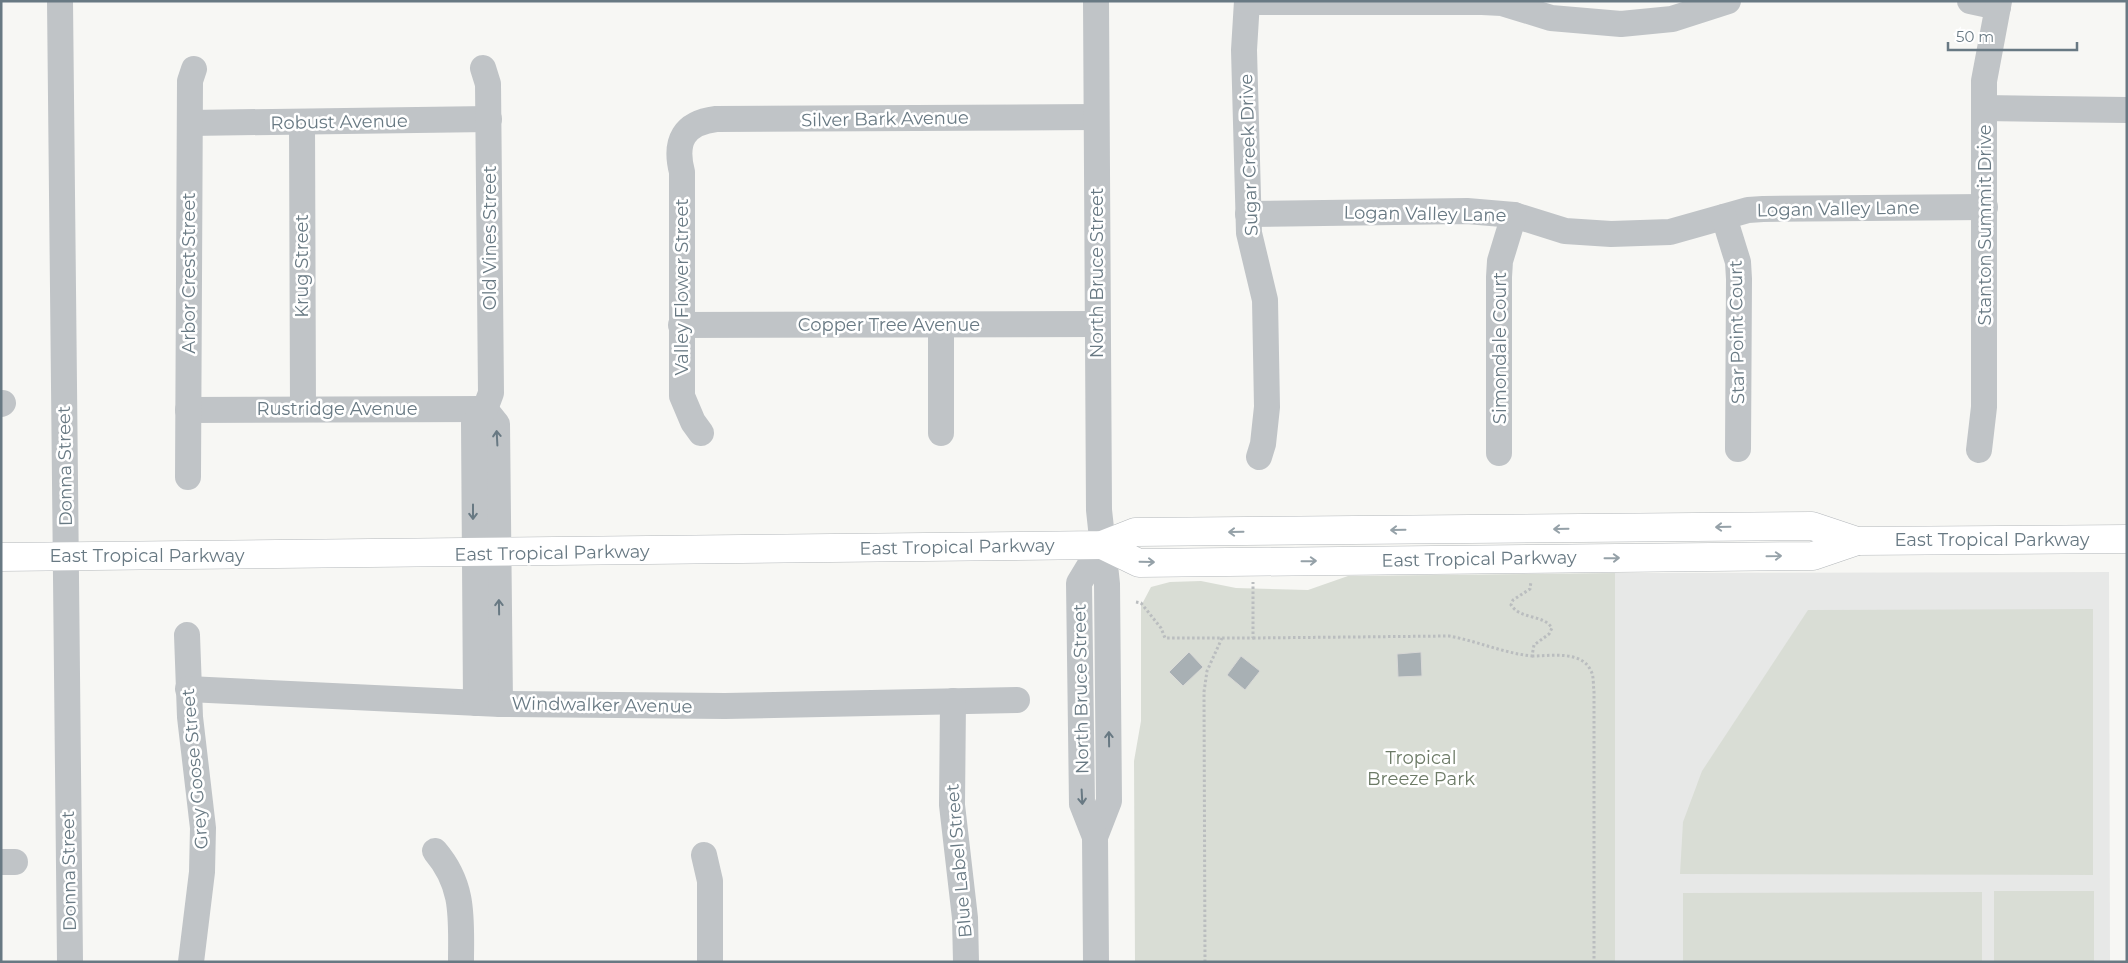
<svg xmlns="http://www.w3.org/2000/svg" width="2128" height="963" viewBox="0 0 2128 963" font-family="Montserrat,sans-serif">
<rect width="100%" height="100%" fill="#f7f7f4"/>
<polygon fill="#e7e8e7" points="2109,572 2110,962 1615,962 1615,573"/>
<g fill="#d9ddd5">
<polygon points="1615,573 1615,962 1135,962 1134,761 1141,721 1141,606 1151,587 1170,582 1201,581 1236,588 1308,590 1348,576"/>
<polygon points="2093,609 2093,875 1680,874 1683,822 1702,771 1808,610"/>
<rect x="1994" y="891" width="100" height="71"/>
<polygon points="1982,892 1982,962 1683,962 1683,893"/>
</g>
<g fill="#a8b0b4" stroke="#d8d8d6">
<polygon points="1189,652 1203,667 1183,686 1169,672"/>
<polygon points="1421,652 1422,676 1398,677 1397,654"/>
<polygon points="1241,656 1260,671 1245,690 1227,675"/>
</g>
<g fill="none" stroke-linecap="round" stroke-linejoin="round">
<g stroke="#b4b8bb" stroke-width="29">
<g id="major">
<polyline points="1102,545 1139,563 1813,556 1857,541"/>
<polyline points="1,557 1102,545 1135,532 1812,526 1857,541 2127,539"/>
</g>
</g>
<g stroke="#babdbf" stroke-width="3" stroke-dasharray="2.5 2.5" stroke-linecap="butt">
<polyline points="1136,602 1141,603 1161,628 1165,638 1253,638 1253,582"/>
<path d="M1253,638L1449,636C1477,641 1503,653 1532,656L1534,645L1549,634L1552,628C1543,614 1521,620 1511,605L1513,600L1530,589L1531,581"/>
<path d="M1532,656C1550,656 1582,650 1591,671C1594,676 1593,685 1594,691V962"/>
<polyline points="1205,962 1204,692 1207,671 1222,638"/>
</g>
<g stroke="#c0c4c7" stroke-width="26">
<polyline points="60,1 70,962"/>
<polyline points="1247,1 1244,50 1249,233 1265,300 1267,407 1263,444 1259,457"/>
<polyline points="1970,1 1998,7"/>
<polyline points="1247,2 1482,2 1502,3 1551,18 1621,24 1672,19 1728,1"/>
<polyline points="1984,108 2127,110"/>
<polyline points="190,123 489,119"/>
<polyline points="302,123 303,409"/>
<polyline points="1248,214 1467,211 1514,215 1565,231 1611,234 1670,232 1748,210 1763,209 1985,207"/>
<polyline points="1724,217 1738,262 1739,279 1738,449"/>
<polyline points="681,325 1097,324"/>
<polyline points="941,325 941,433"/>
<polyline points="1,404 3,403"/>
<polyline points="485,409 497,424 500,704"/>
<polyline points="188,410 485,409"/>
<path d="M701,433L693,422L682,396V172C674,141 684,123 716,119L1096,117"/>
<polyline points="1979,450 1984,407 1984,81 1999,1"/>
<polyline points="1499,453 1499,277 1500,261 1514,215"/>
<polyline points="188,477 190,81 194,69"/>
<polyline points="187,635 190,717 203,828 202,872 191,962"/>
<polyline points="188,689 500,704 725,706 1017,700"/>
<polyline points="953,701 952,805 965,918 966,962"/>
<polyline points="476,703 474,423 485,409 491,393 488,84 483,68"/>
<polyline points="1095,837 1109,801 1107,584 1099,510 1096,1"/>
<path d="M435,851C465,886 461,919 461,962"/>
<polyline points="704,855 710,881 710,962"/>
<polyline points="1,862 15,862"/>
<polyline points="1096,962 1095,837 1082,804 1079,583 1102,545"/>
</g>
<use href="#major" stroke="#fff" stroke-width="28"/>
</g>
<defs><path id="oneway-shaft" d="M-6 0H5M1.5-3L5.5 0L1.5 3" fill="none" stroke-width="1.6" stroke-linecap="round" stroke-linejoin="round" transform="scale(1.25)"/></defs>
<g stroke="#687983">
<use href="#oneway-shaft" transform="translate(497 438) rotate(-93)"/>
<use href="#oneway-shaft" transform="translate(473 512) rotate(90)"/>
<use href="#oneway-shaft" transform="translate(499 607) rotate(-91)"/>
<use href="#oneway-shaft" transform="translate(1109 739) rotate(-91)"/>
<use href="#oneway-shaft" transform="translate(1082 797) rotate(87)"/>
</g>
<g stroke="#95a1a8">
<use href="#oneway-shaft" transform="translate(1723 527) rotate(179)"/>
<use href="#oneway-shaft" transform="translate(1561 529) rotate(179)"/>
<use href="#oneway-shaft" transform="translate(1398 530) rotate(179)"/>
<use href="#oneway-shaft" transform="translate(1236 532) rotate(179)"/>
<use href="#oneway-shaft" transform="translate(1774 556) rotate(-1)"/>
<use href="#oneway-shaft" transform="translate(1612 558) rotate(-1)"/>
<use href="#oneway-shaft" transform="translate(1309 561) rotate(-1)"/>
<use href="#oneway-shaft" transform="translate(1147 562) rotate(1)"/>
</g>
<g text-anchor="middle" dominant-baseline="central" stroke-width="5" stroke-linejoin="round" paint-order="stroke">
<g font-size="18" fill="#687983" stroke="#fff">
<text transform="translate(885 119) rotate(-1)">Silver Bark Avenue</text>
<text transform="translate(339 122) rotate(-1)">Robust Avenue</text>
<text transform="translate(1249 155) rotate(-92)">Sugar Creek Drive</text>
<text transform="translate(1838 209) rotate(-1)">Logan Valley Lane</text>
<text transform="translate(1425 214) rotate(1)">Logan Valley Lane</text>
<text transform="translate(1985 225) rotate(-90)">Stanton Summit Drive</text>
<text transform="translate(490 238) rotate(-90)">Old Vines Street</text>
<text transform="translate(302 266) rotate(-90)">Krug Street</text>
<text transform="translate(189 273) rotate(-90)">Arbor Crest Street</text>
<text transform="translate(1097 273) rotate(-90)">North Bruce Street</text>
<text transform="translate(682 287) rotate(-90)">Valley Flower Street</text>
<text x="889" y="325">Copper Tree Avenue</text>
<text transform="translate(1737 332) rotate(-91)">Star Point Court</text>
<text transform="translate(1500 348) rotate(-90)">Simondale Court</text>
<text x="337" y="409">Rustridge Avenue</text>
<text transform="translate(65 466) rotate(-91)">Donna Street</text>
<text x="1992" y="540">East Tropical Parkway</text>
<text transform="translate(957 547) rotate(-1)">East Tropical Parkway</text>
<text transform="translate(552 553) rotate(-1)">East Tropical Parkway</text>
<text x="147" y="556">East Tropical Parkway</text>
<text transform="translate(1479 559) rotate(-1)">East Tropical Parkway</text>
<text transform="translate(1081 689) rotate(-91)">North Bruce Street</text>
<text transform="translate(602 705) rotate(1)">Windwalker Avenue</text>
<text transform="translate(195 769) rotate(-95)">Grey Goose Street</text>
<text transform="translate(959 861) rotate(-95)">Blue Label Street</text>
<text transform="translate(69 871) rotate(-91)">Donna Street</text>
</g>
<g font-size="18" fill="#6c7a66" stroke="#fff">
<text x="1421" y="758">Tropical<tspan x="1421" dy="21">Breeze Park</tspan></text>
</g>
</g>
<rect width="2128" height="963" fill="none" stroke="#687983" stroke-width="5"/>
<path d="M1948 42v8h129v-8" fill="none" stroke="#687983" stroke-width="2.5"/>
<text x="1956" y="42" font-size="15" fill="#687983" stroke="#ffffff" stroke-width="4" paint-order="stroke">50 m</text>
</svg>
